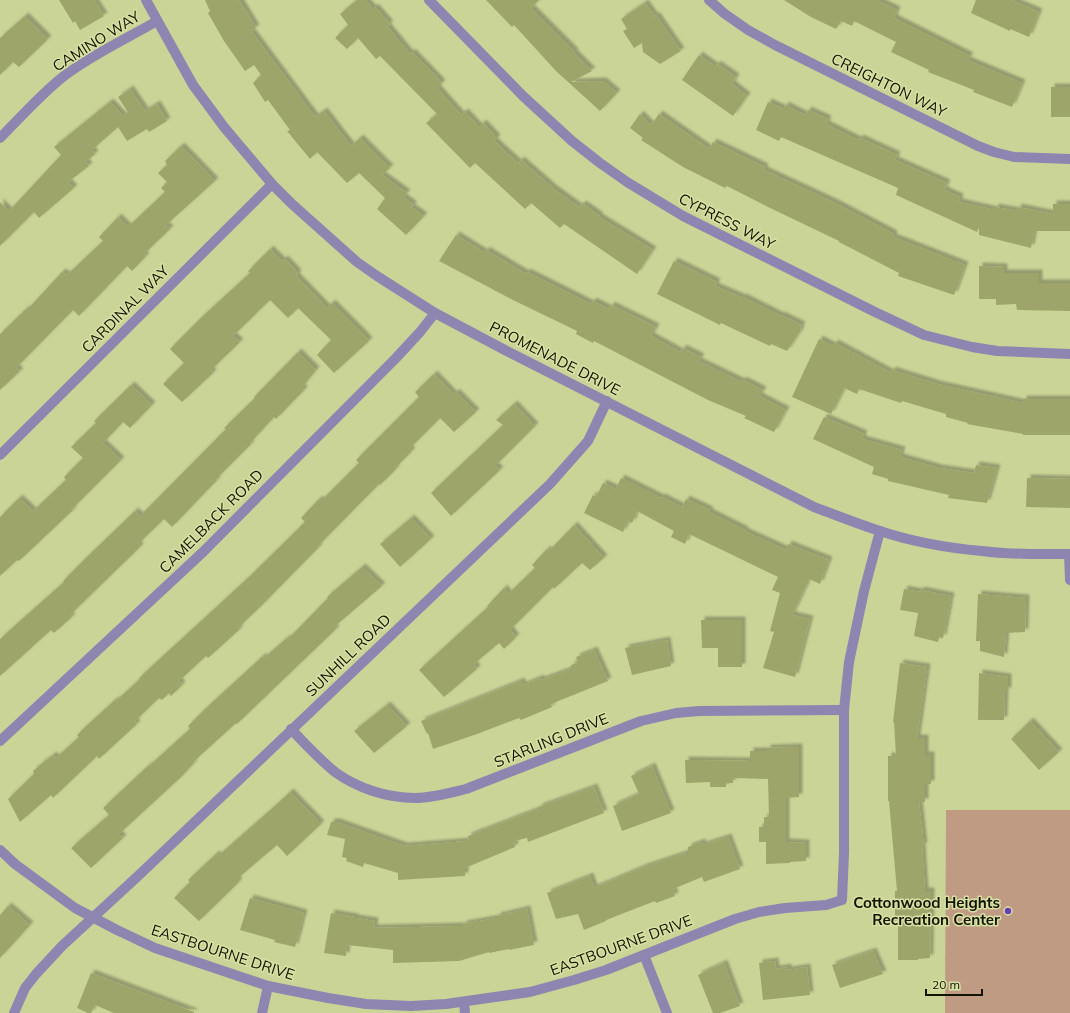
<svg xmlns="http://www.w3.org/2000/svg" width="1070" height="1013" viewBox="0 0 1070 1013" font-family="Mulish,sans-serif">
<defs>
<filter id="shadow"><feDropShadow dx="3.5" dy="-3.5" stdDeviation="1" flood-color="#0004"/></filter>
</defs>
<rect width="100%" height="100%" fill="#cbd497"/>
<polygon fill="#bf9b83" points="946,810 1070,810 1070,1013 945,1013"/>
<g fill="#9ea56a" filter="url(#shadow)">
<polygon points="59,0 94,0 104,16 80,30 75,21 73,23"/>
<polygon points="205,0 239,0 256,28 251,31 315,117 324,111 351,146 360,138 390,168 382,175 407,193 403,197 414,205 411,207 424,216 406,235 377,209 385,198 359,173 347,183 317,152 310,159 287,131 290,130 268,100 265,102 253,83 261,75 254,65 245,71 224,41 208,13 210,11"/>
<polygon points="357,0 365,0 373,9 375,7 390,24 387,26 410,54 412,52 442,83 437,88 461,115 465,112 479,127 483,123 497,138 494,141 518,163 521,160 554,189 579,207 583,204 600,216 599,217 653,250 637,274 564,224 560,228 531,203 525,209 475,163 470,168 426,123 437,114 380,56 376,59 358,38 347,49 335,38 348,25 340,14"/>
<polygon points="486,0 539,0 531,8 575,52 574,53 592,71 571,82 603,81 617,93 600,111 556,71 514,25 512,27"/>
<polygon points="784,0 876,0 897,10 894,18 970,56 967,60 1022,83 1012,107 973,92 974,90 928,72 929,70 891,52 896,42 854,21 852,26 841,21 836,29 811,17"/>
<polygon points="976,0 1011,0 1039,12 1029,37 1010,29 1010,31 971,13"/>
<polygon points="645,3 655,17 656,15 681,51 660,64 643,52 642,43 634,48 623,31 627,29 621,19"/>
<polygon points="25,16 48,39 19,67 13,62 0,75 0,38"/>
<polygon points="699,55 716,67 717,64 736,77 732,84 747,96 733,116 682,80"/>
<rect x="1051" y="87" width="19" height="30"/>
<polygon points="130,89 145,111 157,104 167,121 149,132 147,129 127,141 118,127 92,150 95,154 86,162 89,166 68,182 74,188 39,218 34,212 0,246 0,202 9,211 61,155 54,147 101,109 110,102 123,116 128,112 118,97"/>
<polygon points="768,102 784,109 785,105 805,115 808,110 828,119 826,124 858,140 860,138 897,155 895,160 947,183 944,190 960,197 959,202 995,210 995,207 1017,211 1018,207 1053,214 1053,204 1070,204 1070,231 1034,231 1031,248 979,235 979,227 977,232 896,195 898,188 781,137 779,141 756,130"/>
<polygon points="640,114 651,125 659,114 709,149 713,142 765,167 764,170 835,203 894,234 893,237 965,265 954,295 898,276 899,273 839,242 839,241 768,207 727,186 725,188 683,167 641,140 643,138 630,128"/>
<polygon points="181,146 215,181 166,225 170,229 144,254 146,256 132,271 127,266 79,316 73,310 16,368 20,371 0,390 0,334 26,309 27,310 62,272 67,275 103,241 99,237 118,217 128,227 165,192 161,188 167,182 158,173 167,165 165,161"/>
<polygon points="456,235 485,253 486,250 526,274 527,272 591,304 593,301 609,309 611,305 656,327 651,336 680,352 683,348 701,357 698,361 742,382 743,380 763,390 759,396 786,410 774,432 744,418 746,416 708,400 594,341 593,343 576,334 577,331 513,300 439,261"/>
<polygon points="270,249 282,261 285,259 298,273 296,276 327,308 332,303 362,333 369,341 334,373 317,355 331,340 298,308 288,318 270,300 233,336 240,342 211,370 213,373 182,402 163,384 184,363 170,349 203,316 250,273 248,271"/>
<polygon points="674,261 717,282 715,286 743,298 743,297 781,316 781,315 802,325 800,329 801,330 787,351 771,344 770,346 721,323 720,325 657,294"/>
<polygon points="979,266 1004,267 1004,273 1039,273 1039,283 1070,283 1070,311 1017,310 1016,304 996,305 996,299 979,299"/>
<polygon points="819,339 833,346 835,343 891,373 892,370 937,384 1023,403 1023,399 1070,399 1070,435 1023,435 1023,434 967,424 968,423 946,417 946,414 902,401 901,403 859,389 857,394 844,388 831,414 792,397"/>
<polygon points="298,352 316,370 302,387 304,390 276,419 274,417 250,443 251,444 216,479 217,480 172,527 164,519 138,544 140,547 70,615 72,617 54,633 51,630 0,676 0,639 64,582 63,581 89,555 135,511 140,516 226,429 224,428 255,398 254,397"/>
<polygon points="434,374 454,395 456,392 476,412 454,432 440,418 409,449 412,451 395,468 396,469 380,485 379,484 318,546 319,547 260,607 238,628 240,629 208,658 206,656 179,681 182,685 171,696 169,693 162,700 159,698 135,721 137,724 99,759 97,756 53,798 51,795 20,822 8,799 34,774 33,771 46,760 47,760 53,755 56,758 79,737 77,735 82,730 115,700 116,701 140,679 139,678 248,578 305,522 301,518 319,499 321,501 359,463 356,460 419,397 415,392"/>
<polygon points="131,385 152,405 130,428 123,422 103,443 121,460 72,509 73,510 19,561 17,560 0,576 0,517 19,498 33,511 66,480 64,477 83,458 71,447 96,423 94,421"/>
<polygon points="514,404 535,426 495,466 500,470 451,516 431,493 503,425 496,420"/>
<polygon points="824,417 864,434 862,439 902,450 900,457 939,468 974,473 976,465 997,468 987,503 948,498 949,495 888,481 888,479 872,474 874,467 813,439"/>
<polygon points="621,478 661,498 662,497 682,507 686,499 710,510 709,512 745,530 744,531 786,550 788,544 829,560 820,584 809,579 792,615 810,619 795,677 763,668 774,632 770,631 780,593 772,590 778,577 689,534 685,544 671,537 674,531 637,511 632,523 628,521 623,532 584,513 593,495 596,497 603,483 616,489"/>
<polygon points="1027,478 1070,479 1070,508 1026,507"/>
<polygon points="411,518 431,539 400,567 380,544"/>
<polygon points="574,525 604,558 590,570 582,563 554,589 553,587 510,630 516,637 504,649 499,643 474,664 477,669 444,697 419,670 488,607 487,606 504,588 508,594 535,568 532,565 547,549 549,551"/>
<polygon points="362,567 382,586 334,627 336,629 237,724 236,723 193,762 194,763 180,778 119,834 123,838 91,868 71,848 109,815 103,808 149,765 149,766 190,729 188,726 203,711 263,656 264,658 287,638 288,639 328,598 327,597"/>
<polygon points="904,589 920,592 921,590 951,596 943,638 939,637 938,642 914,636 918,613 900,610"/>
<polygon points="978,594 1026,598 1025,632 1006,633 1004,657 980,651 980,641 976,641"/>
<polygon points="701,620 742,620 742,667 718,667 718,648 702,648"/>
<polygon points="667,640 671,666 632,675 625,648"/>
<polygon points="594,650 608,681 551,704 552,707 521,720 519,718 477,734 433,749 428,733 427,734 421,721 521,681 523,685 541,678 541,680 571,669 571,665 578,663 576,657"/>
<polygon points="900,663 927,667 917,738 925,738 925,755 931,755 931,784 925,784 925,802 919,802 924,846 922,846 925,891 931,891 930,958 918,959 918,960 898,960 898,921 895,921 895,891 897,891 889,801 888,801 888,756 896,756 894,722 893,722"/>
<polygon points="979,673 1008,677 1008,691 1005,691 1004,720 978,720"/>
<polygon points="387,705 407,726 374,753 354,731"/>
<polygon points="1030,721 1059,752 1039,770 1011,739"/>
<polygon points="799,747 799,797 786,798 786,842 806,843 806,861 790,862 790,863 766,864 766,842 759,842 759,827 764,827 764,817 769,817 768,779 733,778 733,783 726,783 726,787 710,787 710,782 686,783 685,760 750,761 750,751 767,751 767,748"/>
<polygon points="652,766 671,813 622,831 613,806 639,794 631,776"/>
<polygon points="594,787 604,813 528,842 527,838 514,841 515,847 465,868 465,876 398,880 398,873 364,863 363,867 346,861 347,858 342,857 345,839 327,835 331,822 337,822 404,846 469,841 468,836 539,809 539,807"/>
<polygon points="290,792 321,824 287,856 277,845 238,878 238,883 199,921 174,898 190,882 188,880 216,854 218,856 276,805"/>
<polygon points="728,837 740,869 704,882 702,877 673,889 675,896 656,903 655,901 606,920 606,921 584,930 578,914 556,919 547,893 590,876 594,888 644,867 686,853 688,860 688,847 702,842 703,845"/>
<polygon points="250,898 304,913 295,947 274,942 275,940 240,930"/>
<polygon points="8,906 30,925 0,958 0,915"/>
<polygon points="527,909 534,945 509,950 509,949 489,953 489,952 459,961 393,963 393,950 347,945 346,956 324,953 331,913 355,917 355,918 375,921 374,928 464,926 463,924 497,918 497,916"/>
<polygon points="873,951 883,974 840,988 832,965"/>
<polygon points="775,961 776,969 788,967 788,970 807,967 810,995 763,1000 759,963"/>
<polygon points="724,963 740,1006 720,1013 713,1013 698,975"/>
<polygon points="91,973 194,1012 194,1013 114,1013 95,1005 91,1013 88,1013 77,1008"/>
</g>
<g fill="none" stroke-linecap="round" stroke-linejoin="round">
<g stroke="#8f85b1" stroke-width="10">
<path d="M146,0L193,85L224,127L272,184L292,204L357,262L377,276L435,313L503,349L814,507C836,515 858,524 880,531C913,542 948,548 982,551C1011,555 1041,554 1070,554"/>
<polyline points="429,0 523,96 572,141 600,163 627,182 683,216 875,312 924,335 972,347 997,351 1070,354"/>
<polyline points="709,0 725,14 748,30 775,45 978,146 994,152 1014,157 1070,159"/>
<path d="M0,138C21,117 41,94 64,76C93,54 126,39 157,21"/>
<polyline points="0,455 272,184"/>
<polyline points="1069,554 1070,580"/>
<path d="M291,729C305,744 319,759 335,772C357,788 387,798 415,798C432,798 450,793 466,789L641,721L676,713L699,711L844,710"/>
<polyline points="0,741 203,552 396,358 420,332 435,313"/>
<polyline points="0,850 15,864 75,908 117,930 155,948 268,986 328,998 366,1004 411,1006 446,1004 530,992 574,980 606,970 735,919 759,912 785,908 826,905 842,900 844,853 844,710 849,662 864,591 880,531"/>
<polyline points="644,955 667,1013"/>
<polyline points="464,1002 465,1013"/>
<polyline points="14,1013 25,988 36,974 62,946 138,876 550,484 588,441 607,401"/>
<polyline points="262,1013 268,986"/>
</g>
</g>
<circle fill="#673eb6" stroke="#d8e1a3" stroke-width="1.5" cx="1008" cy="911" r="4"/>
<g text-anchor="middle" dominant-baseline="central" stroke-width="3" stroke-linejoin="round" paint-order="stroke">
<g font-size="15" fill="#121400" stroke="#d8e1a3">
<text transform="translate(96 41) rotate(-32)">CAMINO WAY</text>
<text transform="translate(889 85) rotate(26)">CREIGHTON WAY</text>
<text transform="translate(727 221) rotate(27)">CYPRESS WAY</text>
<text transform="translate(125 309) rotate(-45)">CARDINAL WAY</text>
<text transform="translate(555 358) rotate(27)">PROMENADE DRIVE</text>
<text transform="translate(211 521) rotate(-45)">CAMELBACK ROAD</text>
<text transform="translate(348 655) rotate(-44)">SUNHILL ROAD</text>
<text transform="translate(551 740) rotate(-22)">STARLING DRIVE</text>
<text transform="translate(621 945) rotate(-20)">EASTBOURNE DRIVE</text>
<text transform="translate(223 952) rotate(18)">EASTBOURNE DRIVE</text>
</g>
<g font-size="15" font-weight="bold" fill="#121400" stroke="#d8e1a3" text-anchor="end">
<text x="1000" y="902">Cottonwood Heights<tspan x="1000" dy="17">Recreation Center</tspan></text>
</g>
</g>
<path d="M926 989v6h56v-6" fill="none" stroke="#121400" stroke-width="2"/>
<text x="932" y="989" font-size="12" fill="#121400" stroke="#d8e1a3" stroke-width="3" paint-order="stroke">20 m</text>
</svg>
